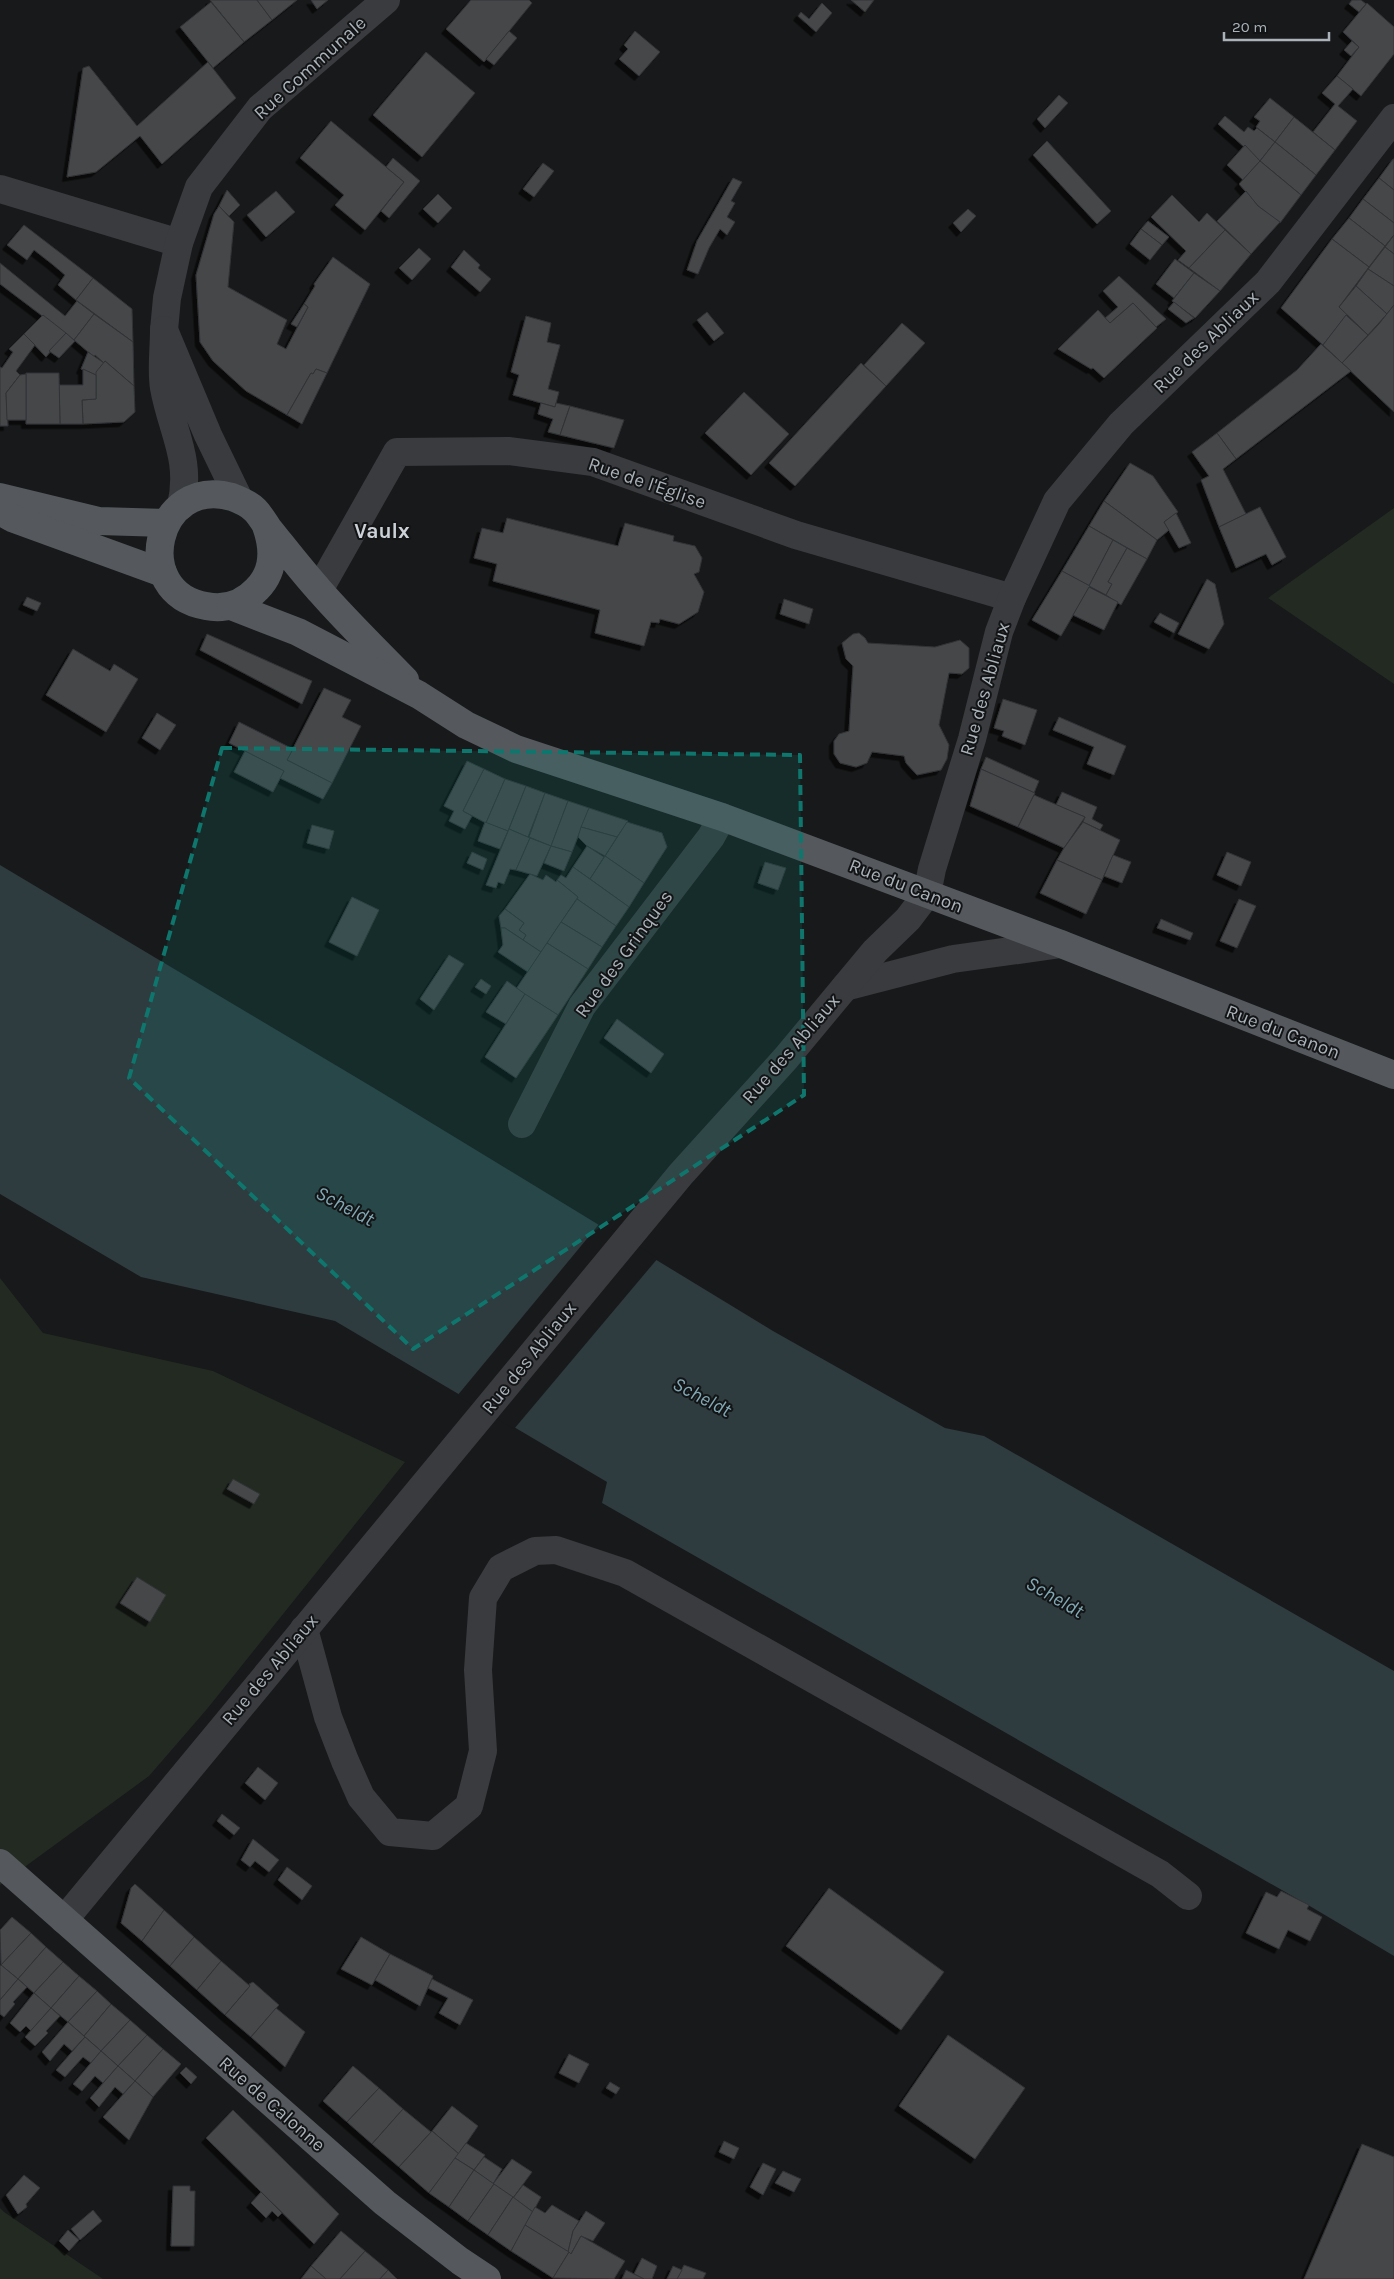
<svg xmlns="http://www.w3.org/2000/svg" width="1394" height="2279" viewBox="0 0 1394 2279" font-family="Karla,sans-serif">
<defs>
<filter id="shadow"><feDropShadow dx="-4.5" dy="4.5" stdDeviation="0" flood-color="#0009"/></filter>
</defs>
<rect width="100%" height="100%" fill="#18191a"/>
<g fill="#232a22">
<polygon points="1394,508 1394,684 1268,598"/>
<polygon points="0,1278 43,1333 213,1371 405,1462 207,1709 149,1776 0,1885"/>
<polygon points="0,2208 4,2212 103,2279 0,2279"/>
</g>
<polygon fill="#2e3b3f" points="0,865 374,1088 773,1331 945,1428 984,1436 1394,1671 1394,1956 1308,1905 602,1503 607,1482 335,1321 141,1277 0,1194"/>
<polygon fill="#18191a" points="600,1223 658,1258 514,1429 457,1396"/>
<g fill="#44474a" stroke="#323336" filter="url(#shadow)">
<polygon points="210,0 257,0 272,20 244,42"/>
<polygon points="257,0 297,0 272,20"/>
<polygon points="311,0 328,0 317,9"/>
<polygon points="471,0 529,0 532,3 484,62 446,29"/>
<polygon points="851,0 874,0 865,12"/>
<polygon points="1352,0 1361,0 1366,4 1359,12 1349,4"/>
<polygon points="211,2 244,42 213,68 180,27"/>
<polygon points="822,3 832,13 816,32 798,16 801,12 809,19"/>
<polygon points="1367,3 1394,27 1394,54 1361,96 1337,76 1359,47 1343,32"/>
<polygon points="509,31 517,38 494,65 486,59"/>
<polygon points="635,31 660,52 639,76 619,59 628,49 624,45"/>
<polygon points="1352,41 1359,47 1351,56 1344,50"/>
<polygon points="426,52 475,93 422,157 373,115"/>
<polygon points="208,62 236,98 162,164 140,136 96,172 67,177 83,68 89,66 137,126"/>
<polygon points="1337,76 1353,89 1338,106 1357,121 1335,150 1313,132 1335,104 1322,93"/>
<polygon points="1059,95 1068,103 1045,128 1037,119"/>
<polygon points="1270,98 1294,117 1275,142 1256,127 1260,121 1254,117"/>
<polygon points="1225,116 1244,132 1248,127 1254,131 1257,128 1275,142 1260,161 1218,124"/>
<polygon points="1294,117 1335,150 1316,175 1275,142"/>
<polygon points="331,121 404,182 365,230 335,205 344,195 300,158"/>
<polygon points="1047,141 1111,211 1097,224 1033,155"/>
<polygon points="1275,142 1316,175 1301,195 1260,161"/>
<polygon points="1245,145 1260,161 1243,180 1227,165"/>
<polygon points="393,158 420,181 389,218 381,211 404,182 386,167"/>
<polygon points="1393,159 1394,159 1394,190 1379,178"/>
<polygon points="1260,161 1301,195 1280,223 1258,206 1239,184"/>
<polygon points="543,163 554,171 534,197 523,189"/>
<polygon points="733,178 742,182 731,201 735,203 727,217 735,222 727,235 720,229 709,248 698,274 687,270 697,241"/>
<polygon points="1379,178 1394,190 1394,223 1363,199"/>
<polygon points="227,190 240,205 229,216 219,206"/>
<polygon points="276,191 295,212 266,237 247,215"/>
<polygon points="1246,191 1258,206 1280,222 1251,254 1217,221"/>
<polygon points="438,194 452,208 438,223 423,209"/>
<polygon points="1172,195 1199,222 1207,213 1225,230 1189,268 1178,260 1186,251 1151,217"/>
<polygon points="1363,199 1394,223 1394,235 1385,246 1349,218"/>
<polygon points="219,206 234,222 228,287 287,320 277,344 286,349 308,307 304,304 315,286 314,284 333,257 370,284 327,373 316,369 313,374 311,373 287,415 246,391 213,361 200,342 196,275 214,214"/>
<polygon points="968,209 976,216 961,232 953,223"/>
<polygon points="1349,218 1385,246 1369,267 1332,239"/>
<polygon points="1148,221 1169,237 1162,245 1141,229"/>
<polygon points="24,225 93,278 76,300 58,285 65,275 52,264 34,250 27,260 7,245"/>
<polygon points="1141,229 1162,245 1150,260 1130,244"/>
<polygon points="1225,230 1251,254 1220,291 1189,268"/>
<polygon points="1394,235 1394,254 1385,247"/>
<polygon points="1332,239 1369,267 1339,307 1348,313 1323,345 1281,308"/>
<polygon points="1385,247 1394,254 1394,286 1368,269"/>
<polygon points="419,248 431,259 412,280 399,268"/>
<polygon points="464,250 480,265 478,268 491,279 480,292 451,267"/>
<polygon points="1175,259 1194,273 1174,298 1156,284"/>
<polygon points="0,263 65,316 77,301 94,314 74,340 0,284"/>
<polygon points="1368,269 1394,286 1394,305 1387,314 1356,286"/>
<polygon points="1194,273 1220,291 1195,318 1172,301"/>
<polygon points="1119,276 1166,319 1156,327 1133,303 1110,323 1105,318 1118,307 1103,291"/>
<polygon points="93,278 132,309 133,342 76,300"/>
<polygon points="1356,286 1387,314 1368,335 1339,307"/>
<polygon points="1174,302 1194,318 1186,323 1168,309"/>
<polygon points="1133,303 1157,328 1104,378 1093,368 1091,369 1058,349 1098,310 1110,323"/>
<polygon points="304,304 308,307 297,327 291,324"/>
<polygon points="1394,305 1394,412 1342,363 1378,325"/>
<polygon points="707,312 724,333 714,341 697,320"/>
<polygon points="94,314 133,342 134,386 105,361 104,363 95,355 94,357 74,340"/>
<polygon points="43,315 66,333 46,357 24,334"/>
<polygon points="1346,315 1368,335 1342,363 1323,345"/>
<polygon points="526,316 551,323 547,342 560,345 548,389 559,392 555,407 513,395 519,375 511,372"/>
<polygon points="902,323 925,343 886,386 864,365"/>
<polygon points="66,333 75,341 59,358 49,351"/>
<polygon points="24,334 35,345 16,371 20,375 6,393 8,426 0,426 0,367 2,368 13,352 9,349"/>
<polygon points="1321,344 1351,371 1236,459 1217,433 1297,370"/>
<polygon points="88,352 104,363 96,375 81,369"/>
<polygon points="105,361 134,386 135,412 124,422 83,424 82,400 96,399 96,372"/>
<polygon points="861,363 886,386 795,486 769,463"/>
<polygon points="83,369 96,375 96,399 82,400 83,424 60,424 59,385 83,385"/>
<polygon points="316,369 327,373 302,424 287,415 311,373 313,374"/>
<polygon points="26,373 59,373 60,424 26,424"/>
<polygon points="26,374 26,420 7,420 6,393 20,375"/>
<polygon points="744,392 789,434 751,475 705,433"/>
<polygon points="541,403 555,407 556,403 570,406 560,435 548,432 553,419 538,414"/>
<polygon points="570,406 624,420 614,448 560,435"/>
<polygon points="1217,433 1236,459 1223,469 1246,514 1219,527 1201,480 1209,476 1192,452"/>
<polygon points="1130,463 1153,476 1178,512 1164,522 1169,530 1157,540 1104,501"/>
<polygon points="1104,501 1157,540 1147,559 1089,526"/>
<polygon points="1260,507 1286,557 1272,565 1266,554 1236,568 1219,527"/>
<polygon points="1176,513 1191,543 1179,548 1164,522"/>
<polygon points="507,518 618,546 625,523 674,536 673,541 695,546 702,558 699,572 694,574 704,592 698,612 679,624 660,619 659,623 651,622 644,646 595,633 600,610 493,581 497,564 474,558 482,528 503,533"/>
<polygon points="1089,526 1113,540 1089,586 1062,571"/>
<polygon points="1113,540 1127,548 1108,582 1112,584 1106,595 1089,586"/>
<polygon points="1127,548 1147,559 1121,605 1106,595 1112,584 1108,582"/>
<polygon points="1062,571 1090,586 1061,636 1032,620"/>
<polygon points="1207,579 1215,584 1224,624 1209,649 1178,634"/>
<polygon points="1089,587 1118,602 1104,630 1073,615"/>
<polygon points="27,597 41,603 37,611 23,605"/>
<polygon points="784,599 813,609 809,624 780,614"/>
<polygon points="1160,613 1179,623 1174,633 1154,622"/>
<polygon points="859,633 865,638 868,643 935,647 960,640 969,648 969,668 962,674 949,673 939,725 949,745 947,759 941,770 917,775 906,763 904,756 872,752 867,763 856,767 840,763 834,754 834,741 839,734 849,731 853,666 846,659 842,643 853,634"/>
<polygon points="207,634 312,681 302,704 200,650"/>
<polygon points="73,649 110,671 114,664 138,679 106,732 46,695"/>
<polygon points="324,688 351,700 342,717 361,726 332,783 287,760"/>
<polygon points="1003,699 1037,710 1025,745 1002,736 1004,731 994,728"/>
<polygon points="157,713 176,725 160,750 142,738"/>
<polygon points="1059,717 1126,746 1114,775 1087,764 1094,747 1053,730"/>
<polygon points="239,722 293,749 287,760 332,783 323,799 280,778 284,771 229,743"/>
<polygon points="245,751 284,771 273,792 234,772"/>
<polygon points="986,757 1039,781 1034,793 981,769"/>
<polygon points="467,761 484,769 463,811 472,816 465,829 449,821 454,811 444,806"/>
<polygon points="484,769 505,779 486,823 463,811"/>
<polygon points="981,769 1035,793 1018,827 970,806"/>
<polygon points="505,779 526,786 508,831 486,823"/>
<polygon points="526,786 545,793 528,837 509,829"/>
<polygon points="1062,792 1097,807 1092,819 1103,825 1100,830 1083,822 1085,817 1056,805"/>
<polygon points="545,793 568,801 551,846 529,837"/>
<polygon points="1034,795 1085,817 1064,848 1018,827"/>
<polygon points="568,801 589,808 572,852 551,846"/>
<polygon points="589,808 628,821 617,837 581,827"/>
<polygon points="485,822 508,831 500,849 478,841"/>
<polygon points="627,822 662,833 667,847 644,883 605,856"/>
<polygon points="1083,822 1120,840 1102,880 1057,860 1064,848"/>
<polygon points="312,825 334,831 329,849 307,843"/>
<polygon points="581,827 617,837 605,856 587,846 578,837"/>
<polygon points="509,829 530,838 516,870 510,869 504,884 498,882 496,888 486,885"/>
<polygon points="530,838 551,846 537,876 516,870"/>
<polygon points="551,846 572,852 564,871 544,863"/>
<polygon points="587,846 604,857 590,879 573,867"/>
<polygon points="472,852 487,859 483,870 467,863"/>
<polygon points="1227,852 1251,862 1241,886 1217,875"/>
<polygon points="1113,855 1131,862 1122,883 1104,876"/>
<polygon points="605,856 644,883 629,907 590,879"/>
<polygon points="1057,860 1102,880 1086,914 1040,893"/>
<polygon points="765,862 786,868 778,890 758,883"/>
<polygon points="573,867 629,907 616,926 577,899 578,897 557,880 561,875 566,878"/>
<polygon points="530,874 543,880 546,875 556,882 557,880 578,897 541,952 523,940 526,935 519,930 524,923 505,909"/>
<polygon points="352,897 379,910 357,956 329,942"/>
<polygon points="577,899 616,926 602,947 561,922"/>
<polygon points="1239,899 1256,906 1237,948 1220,941"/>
<polygon points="505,909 524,923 519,930 526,935 523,940 505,928 501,928 499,916"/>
<polygon points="1161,919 1193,933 1190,940 1157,928"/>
<polygon points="561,922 602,947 588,969 547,943"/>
<polygon points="501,928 505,928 541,952 528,972 498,952 503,945"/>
<polygon points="547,943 588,969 558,1015 516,989"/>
<polygon points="449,955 464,964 434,1010 420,999"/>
<polygon points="481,979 491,986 486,994 475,987"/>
<polygon points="507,981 525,994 506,1024 486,1012"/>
<polygon points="525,994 558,1015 516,1078 485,1057"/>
<polygon points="617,1019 664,1054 651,1073 604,1038"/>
<polygon points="233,1479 260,1494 254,1504 227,1489"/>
<polygon points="137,1577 166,1595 150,1622 120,1603"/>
<polygon points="258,1767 278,1783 265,1800 245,1783"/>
<polygon points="222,1814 240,1828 234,1835 217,1821"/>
<polygon points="253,1839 279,1860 269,1872 255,1861 250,1867 241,1860"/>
<polygon points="287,1867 312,1886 302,1900 278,1880"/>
<polygon points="135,1884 164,1910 142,1941 121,1923 131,1888"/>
<polygon points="829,1888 944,1972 901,2030 786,1946"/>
<polygon points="1281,1891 1309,1905 1307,1909 1322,1917 1310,1941 1288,1930 1279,1949 1246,1933 1266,1892 1277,1897"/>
<polygon points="164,1910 194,1937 170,1966 142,1941"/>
<polygon points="12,1917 31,1933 1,1965 0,1930"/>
<polygon points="31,1933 46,1947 18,1979 1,1965"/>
<polygon points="194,1937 221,1961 197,1990 170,1966"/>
<polygon points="361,1937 390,1954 372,1985 341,1969"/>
<polygon points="46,1947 63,1962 34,1993 18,1979"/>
<polygon points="390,1954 433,1976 420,2006 375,1980"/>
<polygon points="221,1961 250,1986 225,2015 197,1990"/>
<polygon points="63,1962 79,1976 51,2008 34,1993"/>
<polygon points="1,1965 18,1979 0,2000 0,1966"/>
<polygon points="79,1976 97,1991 68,2022 51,2008"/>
<polygon points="18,1979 27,1987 13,2002 15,2004 4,2017 0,2014 0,2000"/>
<polygon points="432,1979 473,2000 460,2025 439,2013 448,1998 428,1988"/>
<polygon points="253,1982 279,2005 251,2037 225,2015 250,1986 249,1984"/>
<polygon points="97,1991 111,2004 84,2036 68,2022"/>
<polygon points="34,1993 51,2008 31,2031 26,2026 20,2032 10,2023"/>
<polygon points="111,2004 130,2020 101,2051 84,2036"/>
<polygon points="51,2008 60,2016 46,2031 48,2033 35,2046 25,2037"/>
<polygon points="276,2008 305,2032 285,2067 251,2037"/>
<polygon points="130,2020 147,2035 118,2066 101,2051"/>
<polygon points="68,2022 85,2037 72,2051 64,2044 50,2061 42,2052"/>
<polygon points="147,2035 163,2049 135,2081 118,2066"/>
<polygon points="948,2035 1025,2088 975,2159 899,2106"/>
<polygon points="85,2037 101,2051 91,2063 83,2057 65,2077 56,2070"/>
<polygon points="163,2049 181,2064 153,2097 135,2081"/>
<polygon points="101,2051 118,2066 103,2083 95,2076 82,2091 73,2084"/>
<polygon points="569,2054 589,2064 579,2083 559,2073"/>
<polygon points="118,2066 135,2081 123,2094 115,2087 99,2107 90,2098"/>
<polygon points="353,2066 379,2088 347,2122 323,2101"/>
<polygon points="186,2067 197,2077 191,2084 180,2073"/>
<polygon points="135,2081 153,2097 129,2140 103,2117"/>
<polygon points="610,2082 620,2088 616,2094 606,2088"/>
<polygon points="379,2088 403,2109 372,2144 347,2122"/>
<polygon points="452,2106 478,2126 459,2154 432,2131"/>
<polygon points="403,2109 431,2132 399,2167 372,2144"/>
<polygon points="233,2110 339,2214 314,2244 206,2138"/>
<polygon points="432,2131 459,2154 429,2193 399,2167"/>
<polygon points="724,2141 739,2148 734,2159 719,2152"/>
<polygon points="466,2143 485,2155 474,2170 455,2158"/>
<polygon points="1362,2144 1394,2157 1394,2279 1304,2279"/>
<polygon points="484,2157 502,2169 493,2184 474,2170"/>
<polygon points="455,2158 474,2170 449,2207 429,2193"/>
<polygon points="512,2159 532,2172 513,2198 493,2184"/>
<polygon points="763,2163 776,2169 763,2195 750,2187"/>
<polygon points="474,2170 494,2184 468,2221 449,2207"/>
<polygon points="783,2171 801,2179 794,2192 775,2183"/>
<polygon points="24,2175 40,2188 26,2204 27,2207 18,2214 6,2195"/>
<polygon points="494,2184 513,2197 488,2235 468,2221"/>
<polygon points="523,2185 541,2197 533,2212 513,2198"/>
<polygon points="173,2186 190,2186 190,2191 195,2191 194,2246 171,2246"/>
<polygon points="261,2192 282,2213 278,2217 272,2211 266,2218 251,2203"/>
<polygon points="513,2197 533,2212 511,2251 488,2235"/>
<polygon points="552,2205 579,2221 573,2231 568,2252 525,2225 535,2207 545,2213"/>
<polygon points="93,2210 102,2221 80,2240 71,2229"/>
<polygon points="586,2211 605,2223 593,2241 581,2236 571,2254 568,2252 573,2231"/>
<polygon points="525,2225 569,2252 553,2278 511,2251"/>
<polygon points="68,2230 79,2240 69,2251 59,2241"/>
<polygon points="341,2231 365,2251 340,2279 326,2279 311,2266"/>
<polygon points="581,2236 625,2261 614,2279 553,2278 569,2252 571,2254"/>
<polygon points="365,2251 388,2270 380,2279 340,2279"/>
<polygon points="642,2258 657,2266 652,2279 644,2279 634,2274"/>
<polygon points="684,2265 706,2273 703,2279 677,2279"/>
<polygon points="311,2266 326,2279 301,2279"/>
<polygon points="673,2266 682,2270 677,2279 667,2279"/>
<polygon points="388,2270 397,2279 380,2279"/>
<polygon points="626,2270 644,2279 622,2279"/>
</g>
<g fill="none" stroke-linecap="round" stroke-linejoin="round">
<g stroke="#393b3f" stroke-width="28">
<polyline points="0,189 179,243"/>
<polyline points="164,330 167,298 179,243 199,187 260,108 386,0"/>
<path d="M181,506C192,459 172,432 164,388C161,370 164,349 164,330L208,435L239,499"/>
<polyline points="319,590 397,452 508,451 593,462 796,535 1012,598"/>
<polyline points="845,987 953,959 1061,944"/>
<polyline points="522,1124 582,1006 711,837 722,817"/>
<polyline points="304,1629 328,1717 345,1761 361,1797 390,1832 433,1836 469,1806 483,1751 478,1670 483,1598 501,1568 535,1551 556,1550 625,1573 1160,1874 1188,1896"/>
<polyline points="64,1920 681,1174 786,1058 875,951 908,919 927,894 932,869 972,739 999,632 1012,598 1057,501 1121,424 1268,282 1394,118"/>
</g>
<g stroke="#55595e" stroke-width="28">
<polyline points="0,497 99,521 166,523"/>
<polyline points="0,511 12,518 163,573"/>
<path d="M266,526C274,548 275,571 257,589C244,603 226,610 206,606C129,593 155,475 232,497C240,500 249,504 255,510C260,515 264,522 268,528C285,549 301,570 319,590C346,621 376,650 405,680"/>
<polyline points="231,606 298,632 419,695 466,725 516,749 722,817 1061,944 1394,1075"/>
<polyline points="0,1863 385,2203 460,2261 487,2279"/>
</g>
</g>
<path fill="#0f766e" fill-opacity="0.2" stroke="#0f766e" stroke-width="4" stroke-dasharray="10 6" stroke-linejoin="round" d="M222,748L800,755L804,1095L413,1349L129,1078Z"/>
<g text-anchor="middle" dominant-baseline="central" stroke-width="4" stroke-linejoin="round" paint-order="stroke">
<g font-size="19" fill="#aab3ba" stroke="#131415">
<text transform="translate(310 68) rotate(-42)">Rue Communale</text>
<text transform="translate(1206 342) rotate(-44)">Rue des Abliaux</text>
<text transform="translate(647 483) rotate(19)">Rue de l'Église</text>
<text transform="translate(985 689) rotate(-74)">Rue des Abliaux</text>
<text transform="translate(906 886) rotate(21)">Rue du Canon</text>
<text transform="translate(624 954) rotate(-54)">Rue des Grinques</text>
<text transform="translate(1283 1032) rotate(21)">Rue du Canon</text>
<text transform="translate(791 1049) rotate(-49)">Rue des Abliaux</text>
<text transform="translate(529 1358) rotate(-51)">Rue des Abliaux</text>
<text transform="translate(270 1670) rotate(-50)">Rue des Abliaux</text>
<text transform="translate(272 2104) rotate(41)">Rue de Calonne</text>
</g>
<g font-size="20" font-style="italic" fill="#81a9b5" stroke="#131415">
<text transform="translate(345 1206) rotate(28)">Scheldt</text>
<text transform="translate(702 1397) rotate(28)">Scheldt</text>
<text transform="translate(1055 1597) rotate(30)">Scheldt</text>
</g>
<g font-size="21" font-weight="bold" fill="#cbd1d6" stroke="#131415">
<text x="382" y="531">Vaulx</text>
</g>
</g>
<path d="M1224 32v8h105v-8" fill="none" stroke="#aab3ba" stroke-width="2.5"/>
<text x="1232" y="32" font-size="15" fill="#aab3ba" stroke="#131415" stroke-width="4" paint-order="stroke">20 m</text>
</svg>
